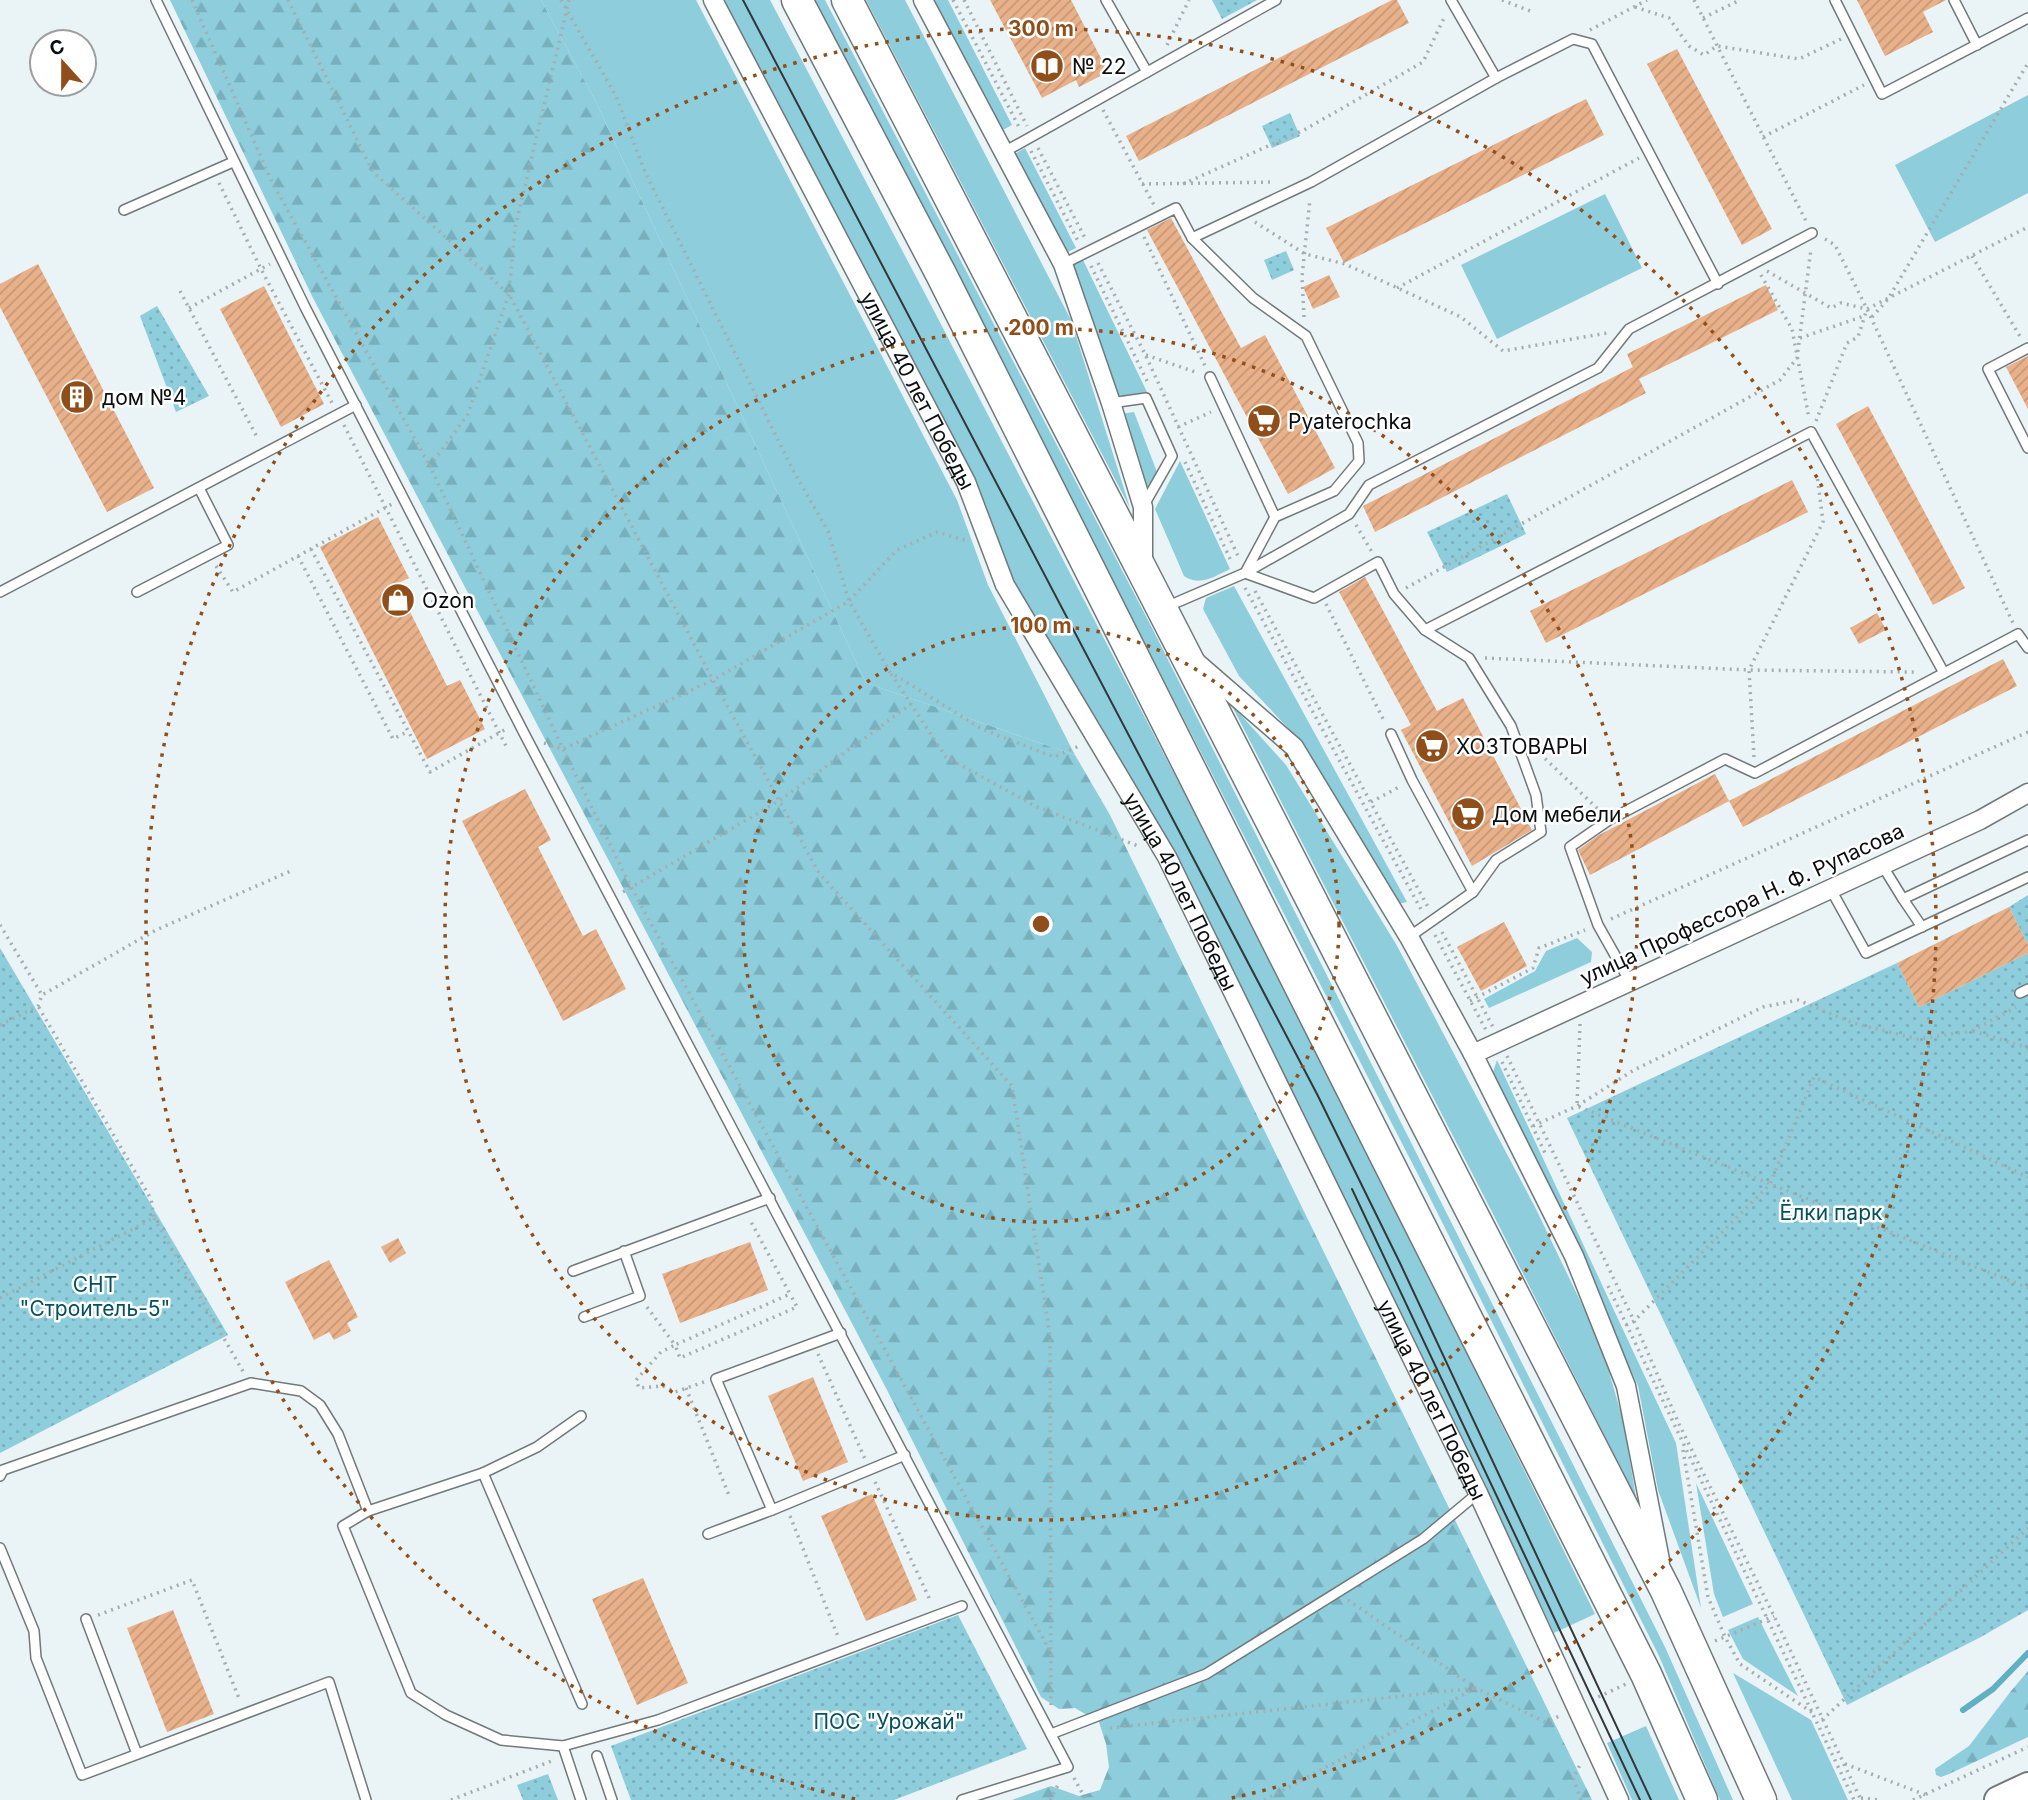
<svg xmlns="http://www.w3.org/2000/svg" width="2028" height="1800" viewBox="0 0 2028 1800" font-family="Inter,sans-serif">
<defs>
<pattern id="forest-firs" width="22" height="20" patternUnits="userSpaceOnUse" patternTransform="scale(1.75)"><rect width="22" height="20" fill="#8dcddc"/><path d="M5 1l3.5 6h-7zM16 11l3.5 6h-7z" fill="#78afbc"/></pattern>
<pattern id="park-dots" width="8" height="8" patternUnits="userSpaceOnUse" patternTransform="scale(1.75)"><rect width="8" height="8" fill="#8dcddc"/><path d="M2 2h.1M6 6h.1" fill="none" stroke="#78afbc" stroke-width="1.8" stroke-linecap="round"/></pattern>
<pattern id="building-hatch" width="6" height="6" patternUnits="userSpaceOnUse" patternTransform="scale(1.75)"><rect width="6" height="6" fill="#e9b18a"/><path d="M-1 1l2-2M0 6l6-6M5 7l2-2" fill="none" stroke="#c69776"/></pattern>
</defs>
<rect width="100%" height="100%" fill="#eaf3f5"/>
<g fill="#8dcddc">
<polygon points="541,0 696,0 957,500 988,585 1075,755 866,683 595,100"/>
<polygon points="722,0 770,0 932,307 1306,1028 1595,1614 1554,1633 1438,1389 1167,857 1092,743"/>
<polygon points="814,0 825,0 1149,622 1665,1647 1733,1800 1720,1800 1659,1656 1426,1190"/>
<polygon points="866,0 905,0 1071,320 1130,508"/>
<polygon points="930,0 948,0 1012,125 999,132"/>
<polygon points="2028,95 2028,193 1935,242 1895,165"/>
<polygon points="1025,148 1076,248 1064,254 1013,155"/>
<polygon points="1605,194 1642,268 1497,339 1461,265"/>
<polygon points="1083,260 1147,392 1122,396 1115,394 1069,267"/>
<polygon points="1134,412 1157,472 1146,489 1120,414"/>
<path d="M1180,461L1230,569C1215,576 1200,587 1184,576L1155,509Z"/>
<polygon points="1234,586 1407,902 1398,904 1305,746 1239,676 1203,609 1206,598"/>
<polygon points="1231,704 1286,765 1396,944 1535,1207 1601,1344 1624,1424 1636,1498 1490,1208"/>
<polygon points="1577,938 1592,952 1591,962 1489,1008 1484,999 1535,971 1546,951"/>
<polygon points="1497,1060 1676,1443 1701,1608 1658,1490 1638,1386 1579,1255 1492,1075"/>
<polygon points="1696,1483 1753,1604 1723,1617 1714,1594"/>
<polygon points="1758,1617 1798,1696 1743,1659 1728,1630"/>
<polygon points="1733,1673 1811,1720 1848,1800 1792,1800"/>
<polygon points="1646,1726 1679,1800 1632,1800 1607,1743"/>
</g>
<g fill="url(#forest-firs)">
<polygon points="170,0 541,0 595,100 866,683 1075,755 1110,815 1592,1800 1012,1800 1051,1786 1079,1796 1100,1790 1109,1767 1106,1744 1099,1722 1075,1708 1059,1709 1041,1697 887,1390 313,298"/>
<polygon points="2028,1671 2028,1737 1949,1774 1941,1777 1936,1775 1935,1769 1969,1746 2011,1691"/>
</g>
<g fill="url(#park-dots)">
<polygon points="1212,0 1257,0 1222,19"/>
<polygon points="1290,113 1300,136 1272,148 1262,126"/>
<polygon points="1286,251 1294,270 1272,280 1264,260"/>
<polygon points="157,306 209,396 176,412 140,316"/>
<polygon points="1507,494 1526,534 1447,572 1427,532"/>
<polygon points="2028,895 2028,945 2009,907"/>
<polygon points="0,948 228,1335 0,1453"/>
<polygon points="2028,953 2028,1610 1979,1638 1847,1705 1567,1118 1897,963 1919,1007"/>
<polygon points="958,1615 1027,1749 894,1800 631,1800 611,1746"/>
<polygon points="548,1774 558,1800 523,1800 517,1785"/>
</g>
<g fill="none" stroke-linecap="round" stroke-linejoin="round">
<polyline stroke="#5fb0c2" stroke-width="6" points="1963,1710 1993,1689 2028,1653"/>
</g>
<g fill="url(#building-hatch)">
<polygon points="990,0 1071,0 1108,72 1079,87 1076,80 1042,98"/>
<polygon points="1392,0 1397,0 1409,23 1139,161 1126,136"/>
<polygon points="1857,0 1946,0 1923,12 1933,32 1885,56"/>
<polygon points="1677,49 1772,229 1742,245 1647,64"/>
<polygon points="1586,99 1604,135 1344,263 1326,228"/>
<polygon points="1171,218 1241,348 1265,335 1335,468 1288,494 1147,230"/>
<polygon points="38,264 154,488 107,512 0,307 0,284"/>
<polygon points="1329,275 1340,297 1313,309 1303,287"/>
<polygon points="1766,285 1778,310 1639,379 1646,393 1375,532 1363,506 1633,367 1635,372 1627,354"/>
<polygon points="264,286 324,404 281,427 220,309"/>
<polygon points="2028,356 2028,409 2006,367"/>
<polygon points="1868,406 1965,588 1933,605 1836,424"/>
<polygon points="1792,480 1808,512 1546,643 1530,611"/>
<polygon points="378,517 409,578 396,584 447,686 460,680 485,729 427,759 320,547"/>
<polygon points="1365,577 1437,711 1463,698 1532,830 1472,866 1401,730 1411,725 1339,592"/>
<polygon points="1877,613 1886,630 1859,644 1850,628"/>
<polygon points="2003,659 2017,686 1743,827 1729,801"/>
<polygon points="1715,774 1729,801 1590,875 1578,850 1599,835"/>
<polygon points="525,789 551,840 538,847 583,936 596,929 626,989 563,1021 462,821"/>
<polygon points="2009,907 2028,945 2028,953 1919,1007 1897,963"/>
<polygon points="1504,922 1527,966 1481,991 1457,947"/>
<polygon points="398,1238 406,1253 390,1263 381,1247"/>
<polygon points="750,1242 768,1290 680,1323 662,1274"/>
<polygon points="329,1260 358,1317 347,1323 351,1331 334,1340 329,1332 314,1340 285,1282"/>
<polygon points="813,1377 848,1462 803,1481 768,1396"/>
<polygon points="872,1494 917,1600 866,1621 821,1516"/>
<polygon points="643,1578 688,1683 637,1705 592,1599"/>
<polygon points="173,1610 214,1714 167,1732 127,1628"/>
</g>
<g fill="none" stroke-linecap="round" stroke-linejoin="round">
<g stroke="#71797b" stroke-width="12">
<g id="lane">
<polyline points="156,0 305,307 526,737 1068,1767 962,1800"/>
<polyline points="1106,0 1147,72"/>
<polyline points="1451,0 1496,78"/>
<polyline points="1835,0 1882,94 2028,18"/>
<polyline points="1954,0 1977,45"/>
<polyline points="1004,152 1276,0"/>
<polyline points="124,210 233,162"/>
<polyline points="1192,238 1311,182 1496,78 1573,39 1592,44 1718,284"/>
<polyline points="1063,264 1176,208 1192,238 1253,298 1306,336 1358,443 1359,461 1334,491 1275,517 1245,573 1314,598 1378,562 1394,594 1425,630 1469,658 1511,726 1536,795 1541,832 1496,860 1473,892 1409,937"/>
<polyline points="2028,348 1988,369 2028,448"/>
<polyline points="1210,377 1275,517"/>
<polyline points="1111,403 1146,398 1172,456 1144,505"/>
<polyline points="0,592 356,405"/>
<polyline points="137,592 228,545 199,488"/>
<polyline points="1166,607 1245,573 1349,514 1369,485 1598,368 1629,329 1812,233"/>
<polyline points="1425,630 1811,432 1944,673"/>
<polyline points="1391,734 1412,780 1473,892"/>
<polyline points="1882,865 1903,899 2028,840"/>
<polyline points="1830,888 1866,953 2028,877"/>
<polyline points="1903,899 1922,927"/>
<polyline points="1629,980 1598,925 1570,847 1609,820 1725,759 1755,773 2018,634 2028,648"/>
<polyline points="2020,993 2028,989"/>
<polyline points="573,1271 770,1198"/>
<polyline points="584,1317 640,1296 624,1251"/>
<polyline points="483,1473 582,1704"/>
<polyline points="0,1476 3,1470 251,1383 301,1391 320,1405 338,1434 368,1511 483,1473 537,1447 581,1416"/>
<polyline points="772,1510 905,1455"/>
<polyline points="368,1511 343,1526 411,1693 446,1715 501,1740 563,1746 658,1720 962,1606"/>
<polyline points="708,1534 772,1510 716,1379 841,1333"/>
<polyline points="0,1548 34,1631 36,1658 82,1775 329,1682 366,1800"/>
<polyline points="86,1619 137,1754"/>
<polyline points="1051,1734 1206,1674 1423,1539 1478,1493"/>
<polyline points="563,1746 581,1800"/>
<polyline points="597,1756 612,1800"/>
</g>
</g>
<g stroke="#71797b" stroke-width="21">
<g id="street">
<path id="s1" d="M713,0L966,482L1005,585L1167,857L1478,1493L1619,1800"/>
<polyline points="923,0 1063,264 1111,403 1143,507 1143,561"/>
<polyline points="1196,662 1294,747 1409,937 1473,1054 1574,1256 1626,1386 1660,1560"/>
<polyline points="1473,1054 1980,820 2028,793"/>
</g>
</g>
<g stroke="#71797b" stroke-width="30">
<polyline id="secondary" points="1998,1800 2028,1786"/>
</g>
<g stroke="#71797b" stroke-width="33">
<g id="primary">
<polyline points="797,0 941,274 1646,1674 1702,1800"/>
<polyline points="847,0 1143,572 1666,1591 1761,1800"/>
</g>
</g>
<g stroke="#a6adaf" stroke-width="3.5" stroke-dasharray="2 5" stroke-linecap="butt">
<polyline points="192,0 272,182 430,466"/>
<polyline points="288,0 373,172 509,294 713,680 819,873 1012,1086 1050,1336 1051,1705"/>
<polyline points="561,0 616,96 645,172 794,472 828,531 849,601 890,672 982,729 1054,757 1079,746"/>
<polyline points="569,0 515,228 509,294 468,414 430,466 563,749 631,887 1050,1651"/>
<polyline points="953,0 1020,129"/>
<polyline points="964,0 1027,126"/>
<polyline points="1502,0 1533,12"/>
<polyline points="1694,0 1807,223"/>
<polyline points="1635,7 1669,18 1689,46 1704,55 1717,46 1799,59 1841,39"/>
<polyline points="1703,18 1740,0"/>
<polyline points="1590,30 1647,0"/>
<polyline points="1167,45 1189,0"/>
<polyline points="1103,110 1154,205"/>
<polyline points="1763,137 1864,85"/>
<polyline points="1038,148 1085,238"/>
<polyline points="1031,151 1078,241"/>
<polyline points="219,183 261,269 332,403"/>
<polyline points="1142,184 1275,182"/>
<polyline points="1183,184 1304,130 1423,62 1445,16"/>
<polyline points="1255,222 1305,254 1345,264 1461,317 1503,351 1607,333"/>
<polyline points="1144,237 1205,366"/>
<polyline points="1825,239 1835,245 1867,309 2013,623"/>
<polyline points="1972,256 2021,338"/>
<polyline points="1098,263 1145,354 1238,556"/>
<polyline points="1091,266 1149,385"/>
<polyline points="1767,271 1831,308 1841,303 1867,309 2028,227"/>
<polyline points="1761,275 1792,329 1809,418"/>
<polyline points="1397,288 1639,158"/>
<polyline points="180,291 258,439"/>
<polyline points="189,308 270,264"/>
<polyline points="1304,317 1302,277 1310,199"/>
<polyline points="1872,317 1888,299 2028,63"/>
<polyline points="1800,338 1864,316"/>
<polyline points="1146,355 1198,373"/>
<polyline points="1816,421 1847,343 1858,337 1867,309"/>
<polyline points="344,425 507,748"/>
<polyline points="1178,427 1211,412"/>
<polyline points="1185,462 1232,563"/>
<polyline points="1356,525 1372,552"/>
<polyline points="311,549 430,772 506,729"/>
<polyline points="298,556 393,739 409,731"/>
<polyline points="216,566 233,592 392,504"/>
<polyline points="1245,588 1423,913"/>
<polyline points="1406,588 1780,380 1797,358 1811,249"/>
<polyline points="1255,591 1428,907"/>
<polyline points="1326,604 1385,723"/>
<polyline points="1485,658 1749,670 1914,672"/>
<polyline points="891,674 946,757 1035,806 1138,846"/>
<polyline points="544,743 563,749 713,680 849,601 897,550 937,532 968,541"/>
<polyline points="1535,749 1600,811"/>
<polyline points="1754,757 1749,670 1823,522 1817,474"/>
<polyline points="1371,802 1401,786"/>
<polyline points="623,892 779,801 911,704"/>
<polyline points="1611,919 2028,732"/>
<polyline points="0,925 42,995"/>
<polyline points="1442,932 1493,1027"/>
<polyline points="1435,935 1486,1030"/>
<polyline points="1470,1001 1533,968 1539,948 1585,930"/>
<polyline points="1580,1024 1577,1106 2028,1288"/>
<polyline points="0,1025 38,1006 42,995 156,930 293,870"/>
<polyline points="1973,1031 2028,1048"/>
<polyline points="1507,1056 1634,1321 1679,1424 1774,1616 1861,1800"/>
<polyline points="1502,1062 1545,1153"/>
<polyline points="1533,1126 1577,1106 1634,1070 1763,1007 1798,1000 1853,1023 1918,1039 1972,1031 2016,1007"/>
<polyline points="154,1218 244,1373"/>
<polyline points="1608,1286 1854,1800"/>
<polyline points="0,1298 154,1218 151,1199 38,1006"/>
<polyline points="647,1307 675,1345 790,1294 750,1220"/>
<polyline points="1626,1325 1634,1321 1770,1184 1814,1077 2028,1177"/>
<polyline points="818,1354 865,1459"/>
<polyline points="704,1382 675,1392 663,1386 639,1388 636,1380 661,1352 675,1345 680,1358 797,1307 790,1294"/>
<polyline points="686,1388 730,1498"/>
<polyline points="1683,1450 1708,1597 1725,1637 1740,1664 1813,1713"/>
<polyline points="875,1482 931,1602"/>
<polyline points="790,1516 839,1639"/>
<polyline points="1348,1600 1474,1687"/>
<polyline points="98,1615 192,1580 240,1701"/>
<polyline points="1715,1641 1774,1616"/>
<polyline points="1592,1700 1626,1684"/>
<polyline points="1822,1720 2028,1528"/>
<polyline points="1110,1728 1476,1688"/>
<polyline points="1845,1764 1926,1795"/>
<polyline points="1074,1778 1086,1800"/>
<polyline points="1861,1798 1880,1800"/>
<polyline points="451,1800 554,1760"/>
<polyline points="1050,1800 1059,1783"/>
<polyline points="1264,1800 1476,1688 1545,1722 1560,1716"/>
<polyline points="1581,1800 1573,1778 1581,1763"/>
<polyline points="1913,1800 2028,1747"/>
</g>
<use href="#lane" stroke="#fff" stroke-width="9"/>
<use href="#street" stroke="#fff" stroke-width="18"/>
<use href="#secondary" stroke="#fff" stroke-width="26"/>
<use href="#primary" stroke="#fff" stroke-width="30"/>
<g stroke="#333738" stroke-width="2">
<polyline points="743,0 1317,1094 1400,1263 1651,1800"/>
<polyline points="1352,1189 1640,1800"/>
</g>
</g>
<g fill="none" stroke="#904f1a" stroke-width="3.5" stroke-dasharray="3.5 7">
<circle cx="1041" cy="924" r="298"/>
<circle cx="1041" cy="924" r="596"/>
<path d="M855 1799A895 895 0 1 1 1227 1799"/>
</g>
<defs>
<g id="library-disc" transform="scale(1.75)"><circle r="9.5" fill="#904f1a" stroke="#fff"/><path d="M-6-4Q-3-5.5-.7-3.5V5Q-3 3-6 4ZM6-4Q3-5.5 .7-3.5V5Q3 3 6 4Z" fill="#fff"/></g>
<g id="building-disc" transform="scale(1.75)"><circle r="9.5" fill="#904f1a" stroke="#fff"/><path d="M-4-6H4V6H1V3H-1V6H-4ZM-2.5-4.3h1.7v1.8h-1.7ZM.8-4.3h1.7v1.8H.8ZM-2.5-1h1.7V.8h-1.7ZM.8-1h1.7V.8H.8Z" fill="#fff"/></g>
<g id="supermarket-disc" transform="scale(1.75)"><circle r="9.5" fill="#904f1a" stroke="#fff"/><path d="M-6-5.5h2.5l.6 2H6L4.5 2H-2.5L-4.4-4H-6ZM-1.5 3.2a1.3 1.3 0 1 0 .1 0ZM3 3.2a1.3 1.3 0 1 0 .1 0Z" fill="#fff"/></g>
<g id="shop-disc" transform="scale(1.75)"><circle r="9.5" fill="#904f1a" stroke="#fff"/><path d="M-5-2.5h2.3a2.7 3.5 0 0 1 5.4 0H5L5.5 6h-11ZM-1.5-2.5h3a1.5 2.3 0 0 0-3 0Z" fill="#fff"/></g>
</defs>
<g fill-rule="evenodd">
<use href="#library-disc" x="1047" y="66"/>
<use href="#building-disc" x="77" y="397"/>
<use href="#supermarket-disc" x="1264" y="421"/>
<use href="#shop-disc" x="398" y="600"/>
<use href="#supermarket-disc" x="1432" y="746"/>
<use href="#supermarket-disc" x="1468" y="814"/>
</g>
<g text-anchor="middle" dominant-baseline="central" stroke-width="5" stroke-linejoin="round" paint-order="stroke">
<g font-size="21" fill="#0b0e0f" stroke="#fff" text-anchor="start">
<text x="1072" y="66">№ 22</text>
<text x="102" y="397">дом №4</text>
<text x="1288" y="421">Pyaterochka</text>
<text x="422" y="600">Ozon</text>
<text x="1456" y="746">ХОЗТОВАРЫ</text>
<text x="1492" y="814">Дом мебели</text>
</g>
<g font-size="21" fill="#0b0e0f" stroke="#fff">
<text stroke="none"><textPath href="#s1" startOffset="441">улица 40 лет Победы</textPath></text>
<text stroke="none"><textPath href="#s1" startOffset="1008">улица 40 лет Победы</textPath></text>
<text transform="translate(1742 904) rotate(-25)">улица Профессора Н. Ф. Рупасова</text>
<text stroke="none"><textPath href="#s1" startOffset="1575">улица 40 лет Победы</textPath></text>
</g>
<g font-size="21" fill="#05505d" stroke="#fff">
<text x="1831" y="1212">Ёлки парк</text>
<text x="95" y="1284">СНТ<tspan x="95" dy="24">"Строитель-5"</tspan></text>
<text x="889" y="1721">ПОС "Урожай"</text>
</g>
</g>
<circle cx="1041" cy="924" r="10" fill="#904f1a" stroke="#fff" stroke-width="3.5"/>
<g font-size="21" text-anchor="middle" font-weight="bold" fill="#904f1a" stroke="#fff" stroke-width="5" stroke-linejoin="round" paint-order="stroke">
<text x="1041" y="36">300 m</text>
<text x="1041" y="335">200 m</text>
<text x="1041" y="633">100 m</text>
</g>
<g transform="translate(63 63) rotate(339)"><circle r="33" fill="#ffffff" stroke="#9d9f9f" stroke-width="2"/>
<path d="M0-5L12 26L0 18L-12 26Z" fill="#904f1a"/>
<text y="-10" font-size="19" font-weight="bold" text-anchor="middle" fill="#0b0e0f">С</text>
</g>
</svg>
